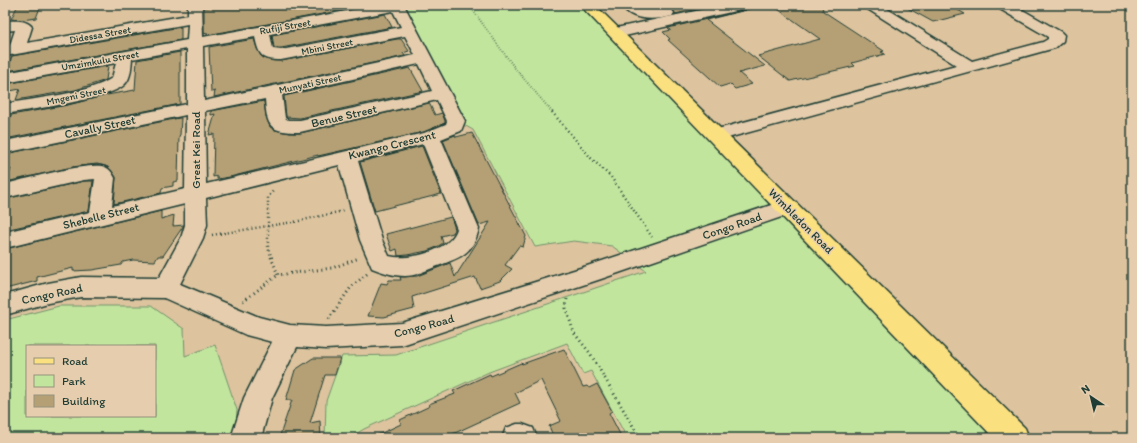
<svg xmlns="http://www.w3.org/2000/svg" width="1137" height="443" font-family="Itim,sans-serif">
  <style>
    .green { fill: #c2e59e; stroke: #709169; fill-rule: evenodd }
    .building { fill: #b5a076; stroke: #1f3d34 }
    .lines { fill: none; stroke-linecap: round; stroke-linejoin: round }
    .minor-casing { stroke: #1f3d34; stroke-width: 3 }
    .major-casing { stroke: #1f3d34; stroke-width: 3 }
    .path-far2 { stroke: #1f3d34; stroke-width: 2; stroke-dasharray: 0.5 2; stroke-linecap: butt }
    .path-far1 { stroke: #1f3d34; stroke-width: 2.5; stroke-dasharray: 1 3; stroke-linecap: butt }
    .path { stroke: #1f3d34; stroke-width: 3; stroke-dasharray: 1 3.5; stroke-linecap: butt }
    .minor { fill: #e5cdad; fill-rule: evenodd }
    .major { fill: #fbe080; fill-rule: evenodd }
    .labels { text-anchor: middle; stroke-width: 3; stroke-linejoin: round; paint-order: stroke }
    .far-street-label { font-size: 10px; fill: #1f3d34; stroke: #e5cdad }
    .street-label { font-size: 12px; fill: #1f3d34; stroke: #e5cdad }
  </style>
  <rect width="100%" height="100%" fill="#ddc49f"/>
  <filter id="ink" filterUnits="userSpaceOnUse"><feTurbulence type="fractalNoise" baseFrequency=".025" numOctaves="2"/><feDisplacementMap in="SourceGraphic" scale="8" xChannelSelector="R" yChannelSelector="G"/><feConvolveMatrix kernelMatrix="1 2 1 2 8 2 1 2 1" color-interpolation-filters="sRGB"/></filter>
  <g filter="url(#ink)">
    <g class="green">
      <polygon points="405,5 579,5 805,238 995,438 627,438 591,371 583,374 567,343 489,372 364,429 349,438 325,438 326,401 342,356 396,355 646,271 612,246 574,241 535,247 473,130 464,125"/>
      <path d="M59,306h92l33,23 1,27 30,-11 22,65 -2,28h-230v-118zM27,346h128v70h-128z"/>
    </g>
    <g class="building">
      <polygon points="18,5 41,5 36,18 22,20 11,19"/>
      <polygon points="215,5 282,5 282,7 293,5 372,5 207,35 207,33 204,34 204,8"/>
      <polygon points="643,5 717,5 675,14 672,9 647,8"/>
      <polygon points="772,5 822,5 823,11 884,51 881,52 885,54 852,63 855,66 790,81 758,56 820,39"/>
      <polygon points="902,5 949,5 965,14 933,22"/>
      <polygon points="746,10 706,20 765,66 739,73 752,84 735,89 730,84 720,87 668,40 670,39 663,32 671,30 668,28"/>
      <polygon points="385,14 392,27 281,48 274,48 272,35"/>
      <polygon points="181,27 181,40 7,71 12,56"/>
      <polygon points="254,39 257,49 261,56 265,59 274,61 281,61 397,39 401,39 409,51 403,53 405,56 214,97 215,91 211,92 209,47"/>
      <polygon points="180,52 180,104 5,139 10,124 7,125 11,115 68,105 107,95 135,90 137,60"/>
      <polygon points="108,66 106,80 75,90 16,100 20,89 5,92 5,84"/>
      <polygon points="410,68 423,91 300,118 286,117 284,96"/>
      <polygon points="264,101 266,116 270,127 275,130 290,133 300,133 429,103 435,115 442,113 445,121 445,123 424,132 318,156 318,155 230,177 217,179 217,176 213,177 214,134 209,135 215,114 211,115 211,111"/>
      <polygon points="179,118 181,118 180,135 179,136 178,181 173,182 173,186 162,188 161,193 114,204 116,177 108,167 97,164 72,167 6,182 11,169 5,170 5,154"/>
      <polygon points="472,133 526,236 523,247 519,246 505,265 512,269 500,281 480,288 475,277 412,297 414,309 384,317 368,316 381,283 387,284 389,280 401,280 400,277 417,276 450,263 455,277 490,222 479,225 443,140 455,135 456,137"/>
      <polygon points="422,146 441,194 375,211 360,162"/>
      <polygon points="84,181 93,181 89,211 5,230 5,199"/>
      <polygon points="161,211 161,219 174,215 173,226 184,225 163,256 158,256 155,261 133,260 123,262 121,265 92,270 73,271 73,268 37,277 37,281 5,289 5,249"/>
      <polygon points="451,217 455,229 453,233 441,236 443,243 437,247 427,251 407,255 398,256 397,249 392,251 386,234"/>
      <polygon points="564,349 583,387 587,386 589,388 597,384 612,411 609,413 622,438 554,438 549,426 561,421 541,380 515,393 520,403 444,438 371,438 401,424 400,420 430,406 429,404 455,394 453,391 490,374 491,376 521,363 522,364"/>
      <polygon points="313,358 340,358 335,375 325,375 310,423 320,421 321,438 279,438 292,400 286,400 295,370"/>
    </g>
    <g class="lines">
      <defs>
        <g id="minor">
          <path d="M188,5h14l1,32 177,-32h24l61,116 -4,10 -20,8 38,90c-7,27 -21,29 -44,38 -10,4 -20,9 -30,9 -11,0 -23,-4 -33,-8l-12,-28 -21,-75 -133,33 1,27 -4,13 -23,46 79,33 31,8 36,2 76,-4 185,-57 193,-64 8,-2 8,2 3,5 -3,5 -195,67 -199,66 -76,4 -29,-2 -25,51 -11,40h-30l13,-40 28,-56 -26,-7 -82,-37 -83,-1 -33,6 -43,12v-20l43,-12 33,-6 78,1 22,-40 4,-13v-21l-180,44v-16l85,-20 5,-33 -11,1 -79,18v-14c19,-4 85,-23 100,-17 5,2 8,7 10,11l-3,28 73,-17 1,-74 -181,38v-12l182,-37v-55l-55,10c-1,9 -1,20 -8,26 -14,14 -96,25 -119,29v-10c29,-6 84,-10 107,-26l4,-15 -111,20v-10l182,-33 1,-16 -183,32v-10l5,-1 5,-15 -10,1v-10c9,0 21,-2 27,6l-5,16 161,-28zM393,11l8,16 -120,23 -8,-1 -3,-15zM405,36l10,19 -211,46 -1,-55 52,-9c4,18 6,23 26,23zM419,64l13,27 -132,29h-12l-3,-2 -3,-23zM265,99c2,28 4,33 35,33l137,-32 10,21 -1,3 -22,9 -218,51 -1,-73zM423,144l34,85c-7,22 -48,32 -68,27l-7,-16 -24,-79z"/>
          <path d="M621,5h16l9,5 21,-1 5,1 2,3 -2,3c-17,4 -40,6 -51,-11z"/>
          <polygon points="724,5 751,5 749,8 744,9 616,38 611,36 608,33 611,30 616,28"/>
          <polygon points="864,5 881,5 972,61 1043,42 1048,39 1048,37 998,8 996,5 1014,5 1061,32 1064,35 1063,41 1055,48 724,139 717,141 710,139 708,135 710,131 956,65 866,8"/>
          <polygon points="517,424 522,424 533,428 537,438 502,438 506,428"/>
        </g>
        <polygon id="major" points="580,5 595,5 1025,428 1029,438 994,438"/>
      </defs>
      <use href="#minor" class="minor-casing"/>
      <use href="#major" class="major-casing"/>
      <polyline class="path-far2" points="469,5 514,67 553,113"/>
      <g class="path-far1">
        <polyline points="552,112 591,158 611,177 652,237"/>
        <polyline points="212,235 299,221 343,211"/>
        <polyline points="272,258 268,248 268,197 273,191 272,189"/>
      </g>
      <g class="path">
        <polyline points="271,257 278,275 332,268 359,258"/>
        <polyline points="567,299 566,308 574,333 590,353 640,438"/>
        <polyline points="243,301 278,275"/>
        <polyline points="329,319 351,287 368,273"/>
      </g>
      <use href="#minor" class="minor"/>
      <use href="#major" class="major"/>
    </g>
  </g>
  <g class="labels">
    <g class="far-street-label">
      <text transform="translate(285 26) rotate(-10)" y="4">Rufiji Street</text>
      <text transform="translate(100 34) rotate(-10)" y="4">Didessa Street</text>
      <text transform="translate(327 46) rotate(-11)" y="4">Mbini Street</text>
      <text transform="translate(100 60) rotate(-10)" y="4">Umzimkulu Street</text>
      <text transform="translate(310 83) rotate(-12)" y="4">Munyati Street</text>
      <text transform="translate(76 95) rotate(-12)" y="4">Mngeni Street</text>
    </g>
    <g class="street-label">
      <text transform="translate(344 116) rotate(-13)" y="4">Benue Street</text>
      <text transform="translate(100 127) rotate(-12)" y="4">Cavally Street</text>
      <text transform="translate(392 145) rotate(-14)" y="4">Kwango Crescent</text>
      <text transform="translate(196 150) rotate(-90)" y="4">Great Kei Road</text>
      <text transform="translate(101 216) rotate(-14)" y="4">Shebelle Street</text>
      <text transform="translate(801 221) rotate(45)" y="4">Wimbledon Road</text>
      <text transform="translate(732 226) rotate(-19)" y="4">Congo Road</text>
      <text transform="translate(52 294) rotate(-12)" y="4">Congo Road</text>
      <text transform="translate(424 326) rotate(-15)" y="4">Congo Road</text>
    </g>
  </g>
  <rect width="1137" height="443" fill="none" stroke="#e5cdad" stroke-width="20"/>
  <rect x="10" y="10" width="1117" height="423" fill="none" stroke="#1f3d34" stroke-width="1.5" filter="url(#ink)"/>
  <rect x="26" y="345" width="130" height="72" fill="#e5cdad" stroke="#96937d"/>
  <rect x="34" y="358" width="20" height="6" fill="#fbe080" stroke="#96937d"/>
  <text x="62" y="365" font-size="12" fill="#1f3d34">Road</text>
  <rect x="34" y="375" width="20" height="12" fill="#c2e59e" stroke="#96937d"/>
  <text x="62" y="385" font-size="12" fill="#1f3d34">Park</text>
  <rect x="34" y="395" width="20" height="12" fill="#b5a076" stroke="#96937d"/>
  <text x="62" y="405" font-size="12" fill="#1f3d34">Building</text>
  <g transform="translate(1091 397) rotate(325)" stroke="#e5cdad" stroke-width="3" paint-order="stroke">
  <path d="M0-3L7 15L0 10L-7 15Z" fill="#1f3d34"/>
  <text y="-6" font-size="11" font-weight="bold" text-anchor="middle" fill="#1f3d34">N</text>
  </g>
</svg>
